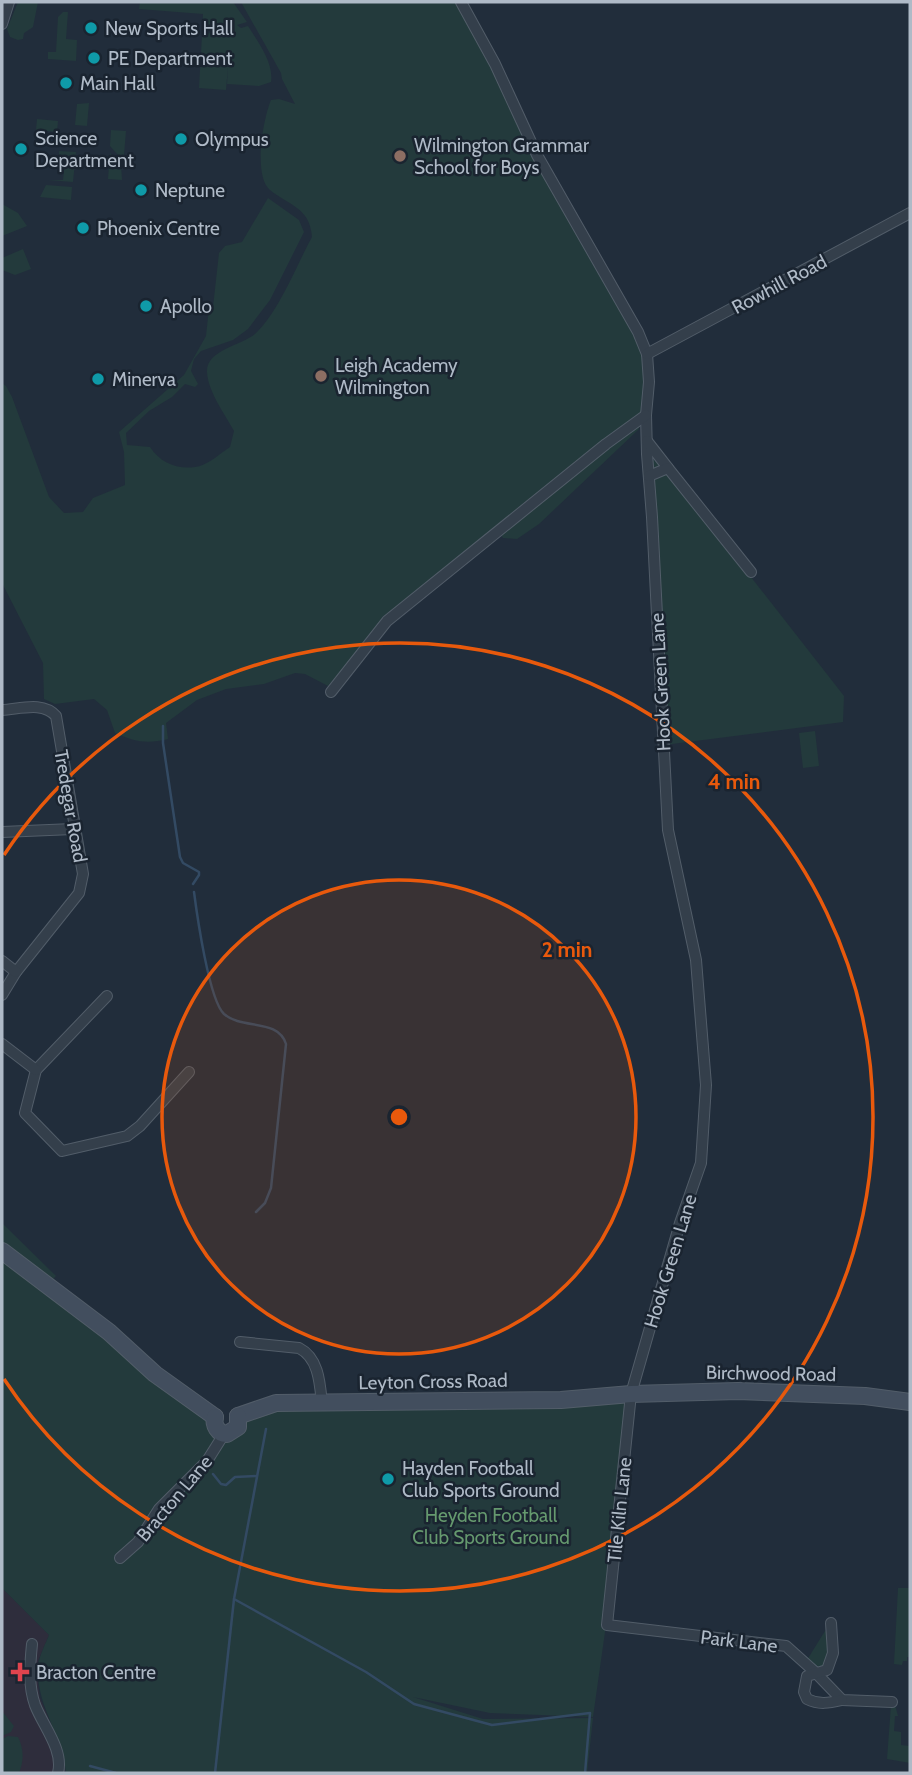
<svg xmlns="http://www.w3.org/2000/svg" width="912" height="1775" font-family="Cabin,sans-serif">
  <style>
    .medical { fill: #2e2d3c }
    .green { fill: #233a3c }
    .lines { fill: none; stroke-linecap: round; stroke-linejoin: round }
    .stream { stroke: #334a63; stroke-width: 2.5 }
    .street-casing { stroke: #525d69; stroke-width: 12 }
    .secondary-casing { stroke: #525d69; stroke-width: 18 }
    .street { stroke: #343f4b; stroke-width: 10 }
    .secondary { stroke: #424e5e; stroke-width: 16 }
    .ring { fill: none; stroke: #e8590c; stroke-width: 3.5 }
    .culture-dot { fill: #0f9aa8; stroke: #1a2430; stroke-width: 2.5 }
    .education-dot { fill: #8d6e63; stroke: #1a2430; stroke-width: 2.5 }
    .health-dot { fill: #e0444e; stroke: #1a2430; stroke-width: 2.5 }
    .labels { text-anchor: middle; stroke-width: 5; stroke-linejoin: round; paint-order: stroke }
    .poi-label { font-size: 19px; fill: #afbac7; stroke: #1a2430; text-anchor: start }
    .street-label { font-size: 19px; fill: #afbac7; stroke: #1a2430 }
    .park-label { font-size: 19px; fill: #65996e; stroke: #1a2430 }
    .centre { fill: #e8590c; stroke: #1a2430; stroke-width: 3.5 }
    .ring-label { font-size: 21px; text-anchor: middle; font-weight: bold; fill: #e8590c; stroke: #1a2430; stroke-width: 5; stroke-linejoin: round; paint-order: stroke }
  </style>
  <rect width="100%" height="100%" fill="#212d3b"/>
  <polygon class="medical" points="2,1588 49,1635 38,1661 38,1683 40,1698 62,1750 65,1773 2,1773"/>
  <g class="green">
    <polygon points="18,2 38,2 33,27 24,33 23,39 18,40 10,37 7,29"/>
    <path d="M140,2h93l14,20 -10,3 4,3 7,-2c10,16 26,37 23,56l-12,4 -32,-2 1,-18 -2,24 -27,-2 3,-53 19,-5 -19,2 1,-18 -64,-5z"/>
    <path d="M241,2h216l181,338c9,29 7,59 1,89l-100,95 -22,15 -14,-1 -5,-7 -124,101 -46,54 -23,-12 -10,-1 -31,11 -38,5 -29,11 -31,23 2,16c-21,5 -33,3 -53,-6l-8,-23 -13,-11 -39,5 -11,-5 -1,-36 -41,-80v-200l4,3 6,11 37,100 15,16 19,-1 10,-14 32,-13 -1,-33 -5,-20 65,-57 22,-39 3,-28 4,-1 6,-54 6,-7 17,-4 26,-44 31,22 5,12 -34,68 -22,29 -15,11 -32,11 -7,8 -3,12 7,13 -3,3 -10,-3 -13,13 -23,14 -23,22 1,12 23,2c11,17 30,24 50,19 10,-3 21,-13 30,-19l4,-16c-9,-17 -26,-39 -27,-59 -1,-22 35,-27 48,-38 24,-22 41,-68 57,-97 -2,-30 -24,-32 -42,-47 -17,-14 -7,-71 1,-90l8,-1 16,5 -13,-25 -1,-6z"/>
    <polygon points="63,12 68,12 66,39 77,40 76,61 48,59 48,52 56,52 58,17"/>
    <polygon points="89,103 87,126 75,125 77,104"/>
    <polygon points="37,119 58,121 57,132 36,130"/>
    <polygon points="111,130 126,131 124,155 118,155 110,146"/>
    <polygon points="59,151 76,152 73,182 48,180 63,180 65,160 59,159"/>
    <polygon points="110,153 121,165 122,180 108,179"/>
    <polygon points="46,185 72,187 71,200 40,197"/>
    <polygon points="2,204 18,213 27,226 2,236"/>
    <polygon points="23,249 31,269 15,275 2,270 2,258"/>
    <polygon points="648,455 672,476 844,696 843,722 664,745"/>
    <polygon points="815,731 819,766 803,768 799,733"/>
    <polygon points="2,1223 56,1276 53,1279 2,1242"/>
    <path d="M2,1258l214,158 9,11 24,-15 382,-17 -25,230 -13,92 -103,-4 -77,-16 70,22 110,-1 -6,55h-521c-3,-38 -34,-73 -27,-112 2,-9 7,-18 10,-26l-47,-47z"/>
    <polygon points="898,1588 910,1588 910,1657 907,1657 907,1661 903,1661 902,1665 894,1664"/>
    <polygon points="825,1631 829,1632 830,1651 825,1666 817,1667 807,1660"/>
    <polygon points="891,1705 895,1705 898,1716 895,1716 894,1731 901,1732 901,1745 910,1746 910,1763 887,1759"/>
    <polygon points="2,1711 14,1726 11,1732 2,1736"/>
    <path d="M8,1736l10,1c6,12 6,24 1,36h-17v-34z"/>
  </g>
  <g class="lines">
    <g class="stream">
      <polyline points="163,726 163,743 180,857 183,863 199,872 199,875 193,884"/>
      <path d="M194,892c3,23 15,108 30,122 18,16 54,4 62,30l-15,144 -6,15 -9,9"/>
      <polyline points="266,1429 234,1599 366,1672 414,1704 492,1725 590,1713 585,1773"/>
      <polyline points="213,1474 221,1484 226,1485 235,1477 257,1476"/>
      <polyline points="90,1766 116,1773"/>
      <polyline points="215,1773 234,1599"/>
    </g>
    <defs>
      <g id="street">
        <polyline points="461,2 495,64 537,155 638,332 647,354 649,382 646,415 647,454 652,517 668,830 696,960 706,1085 701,1163 680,1223 631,1394 607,1625 786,1646 815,1672 842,1700 892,1702"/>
        <polyline points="2,24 9,2"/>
        <polyline points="647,354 910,213"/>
        <polyline points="647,441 668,468"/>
        <polyline points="649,476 668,468 751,572"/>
        <polyline points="331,692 387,621 606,444 646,415"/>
        <path d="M2,710c18,-1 41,-9 54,6l27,158 -4,19 -63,79 -14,23"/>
        <polyline points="2,832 73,829"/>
        <polyline points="2,961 16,972"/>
        <polyline points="107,996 36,1070 25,1113 62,1151 127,1136 140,1126 189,1072"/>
        <polyline points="2,1044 36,1070"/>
        <path d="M240,1342l59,6c20,10 21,36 23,56"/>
        <polyline points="120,1558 138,1542 159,1509 207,1461 224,1434"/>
        <path d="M831,1623l2,30 -6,17 -20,6 -3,16 3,7c12,6 22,4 35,1"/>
        <path d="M32,1644c-2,21 -4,41 3,61 8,21 29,45 23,68"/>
      </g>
      <g id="secondary">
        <polyline points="2,1251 109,1332 155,1374 215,1417"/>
        <polyline points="238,1416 276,1403 561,1400 631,1394 738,1391 865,1396 910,1402"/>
        <path d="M215,1417c-2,8 3,17 12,17l11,-7v-11"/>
      </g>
    </defs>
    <use href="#street" class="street-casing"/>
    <use href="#secondary" class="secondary-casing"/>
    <use href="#street" class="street"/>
    <use href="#secondary" class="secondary"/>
  </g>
  <circle cx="399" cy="1117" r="237" fill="#e8590c" fill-opacity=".12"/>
  <g class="ring">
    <circle cx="399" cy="1117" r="237"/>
    <path d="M4 855A474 474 0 1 1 4 1379"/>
  </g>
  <g class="culture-dot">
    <circle cx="91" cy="28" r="7"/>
    <circle cx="94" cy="58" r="7"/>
    <circle cx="66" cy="83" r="7"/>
    <circle cx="181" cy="139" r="7"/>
    <circle cx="21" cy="149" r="7"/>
    <circle cx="141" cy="190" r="7"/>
    <circle cx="83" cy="228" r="7"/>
    <circle cx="146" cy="306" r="7"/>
    <circle cx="98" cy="379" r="7"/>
    <circle cx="388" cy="1479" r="7"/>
  </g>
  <g class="education-dot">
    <circle cx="400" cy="156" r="7"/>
    <circle cx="321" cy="376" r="7"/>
  </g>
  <path class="health-dot" d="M16.5 1661.5h7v7h7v7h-7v7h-7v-7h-7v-7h7z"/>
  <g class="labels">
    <g class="poi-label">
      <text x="105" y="35">New Sports Hall</text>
      <text x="108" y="65">PE Department</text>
      <text x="80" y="90">Main Hall</text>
      <text x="35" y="145">Science<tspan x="35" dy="22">Department</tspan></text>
      <text x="195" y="146">Olympus</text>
      <text x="414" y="152">Wilmington Grammar<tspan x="414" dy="22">School for Boys</tspan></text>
      <text x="155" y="197">Neptune</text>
      <text x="97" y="235">Phoenix Centre</text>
      <text x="160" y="313">Apollo</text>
      <text x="335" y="372">Leigh Academy<tspan x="335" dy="22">Wilmington</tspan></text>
      <text x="112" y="386">Minerva</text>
      <text x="402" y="1475">Hayden Football<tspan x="402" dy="22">Club Sports Ground</tspan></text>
      <text x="36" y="1679">Bracton Centre</text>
    </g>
    <g class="street-label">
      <text transform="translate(779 284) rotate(-28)" y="7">Rowhill Road</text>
      <text transform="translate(660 682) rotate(-93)" y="7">Hook Green Lane</text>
      <text transform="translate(71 806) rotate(80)" y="7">Tredegar Road</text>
      <text transform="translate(670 1261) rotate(-73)" y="7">Hook Green Lane</text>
      <text transform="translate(771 1373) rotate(1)" y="7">Birchwood Road</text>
      <text transform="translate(433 1381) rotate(-1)" y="7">Leyton Cross Road</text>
      <text transform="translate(174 1498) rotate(-50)" y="7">Bracton Lane</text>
      <text transform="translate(619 1510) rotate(-84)" y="7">Tile Kiln Lane</text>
      <text transform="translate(739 1641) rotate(7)" y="7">Park Lane</text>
    </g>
    <g class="park-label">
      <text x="491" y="1522">Heyden Football<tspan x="491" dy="22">Club Sports Ground</tspan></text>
    </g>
  </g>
  <circle cx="399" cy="1117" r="10" class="centre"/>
  <g class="ring-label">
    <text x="734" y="789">4 min</text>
    <text x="567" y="957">2 min</text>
  </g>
  <rect width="912" height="1775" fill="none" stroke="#afbac7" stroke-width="7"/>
</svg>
